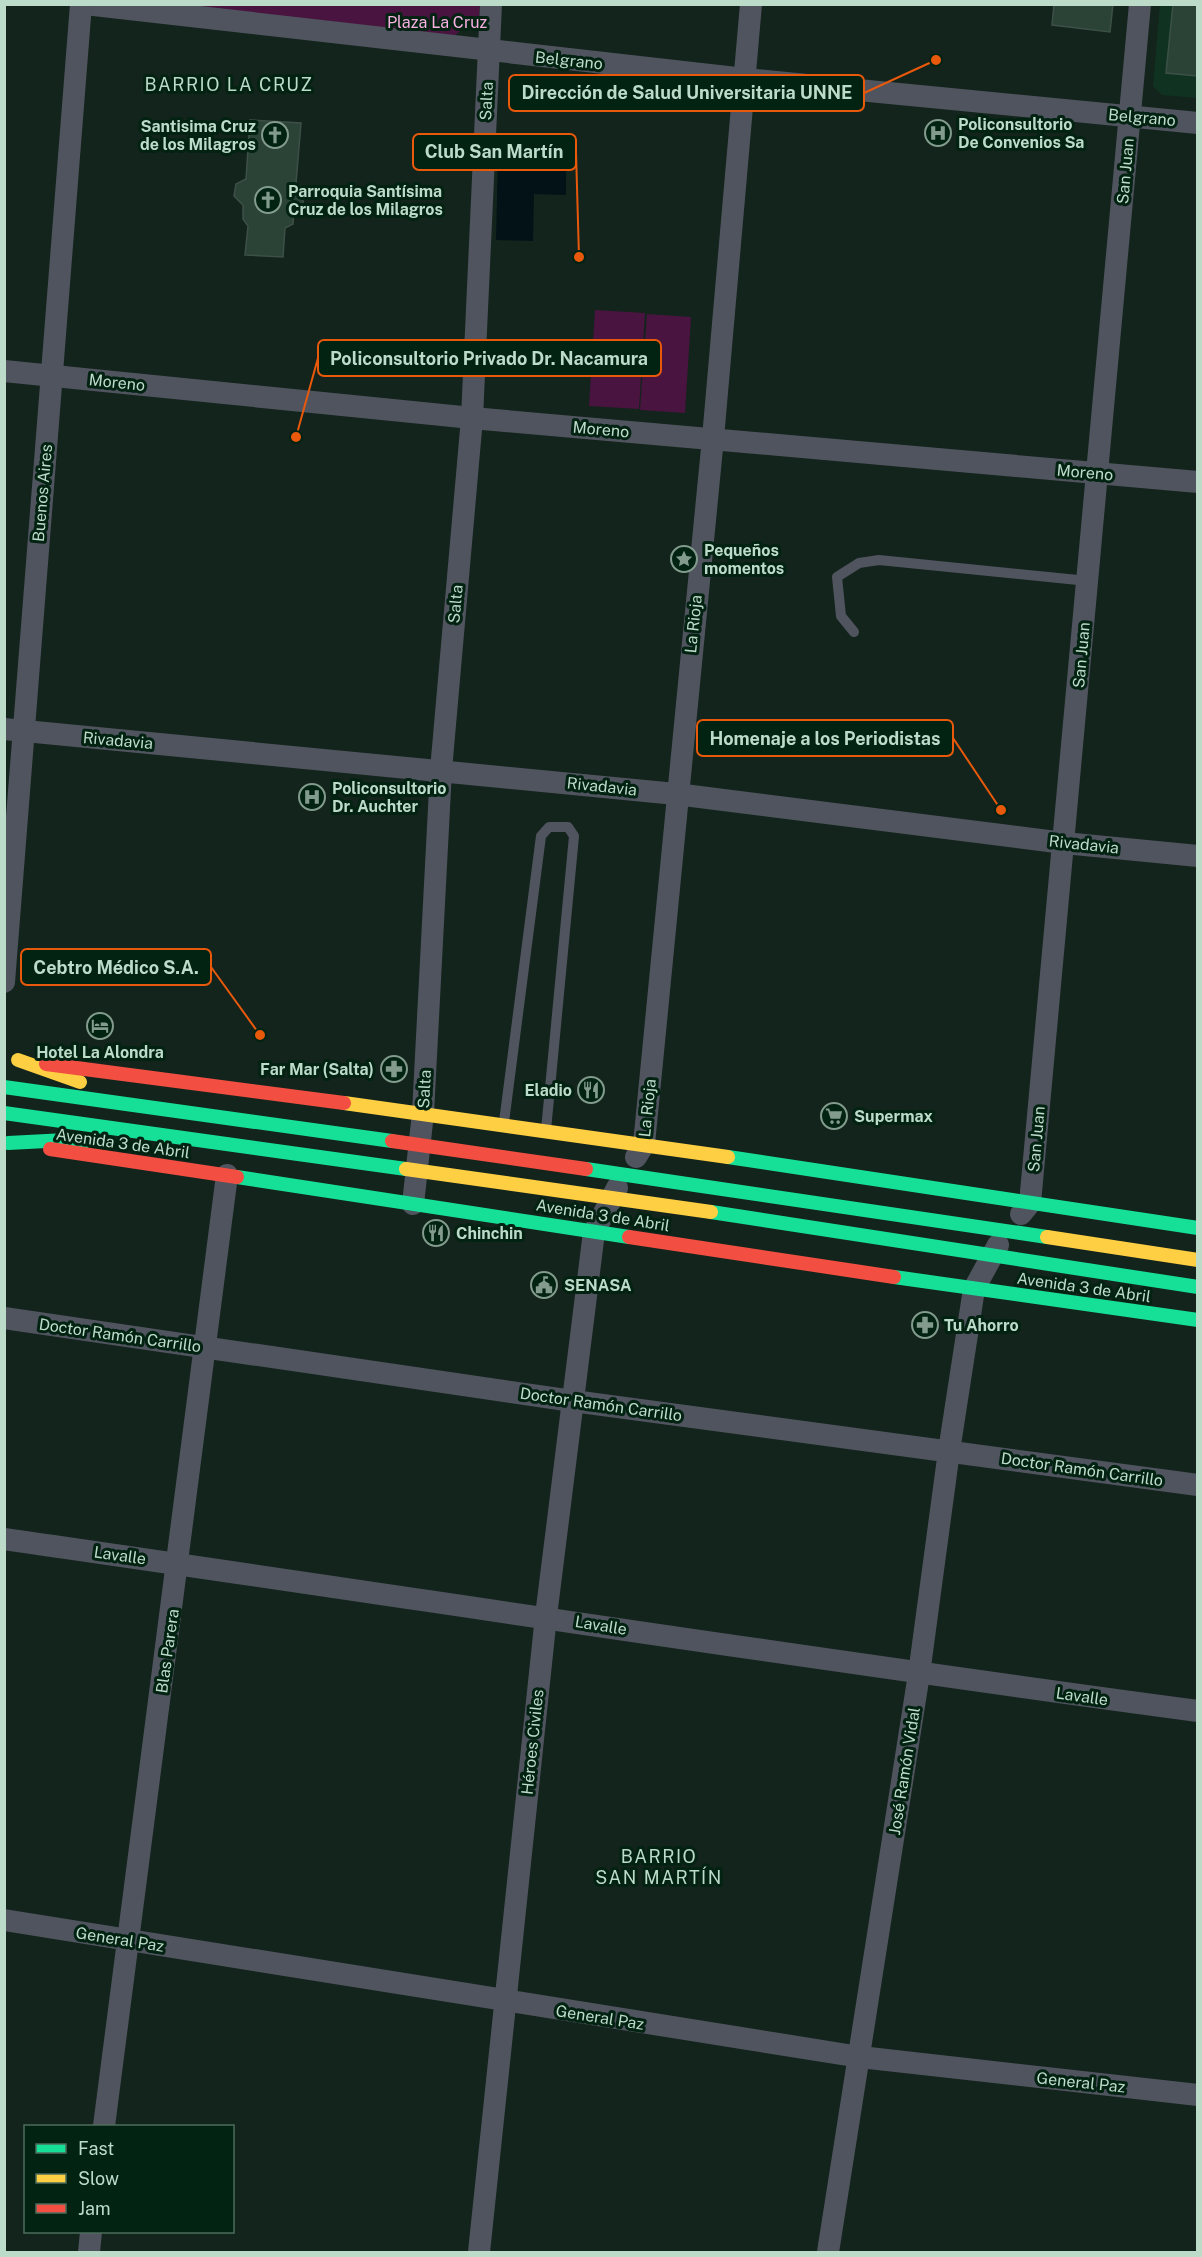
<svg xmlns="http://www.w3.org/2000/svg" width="1202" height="2257" font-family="'Public Sans',sans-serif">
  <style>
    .built { fill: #103321 }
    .green { fill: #49143f }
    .water { fill: #021217 }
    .building { fill: #2b4237; stroke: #3d5047; stroke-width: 1.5 }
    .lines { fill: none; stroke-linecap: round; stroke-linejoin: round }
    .path { stroke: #545b5f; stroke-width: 4; stroke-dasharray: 3 3; stroke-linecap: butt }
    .lane { stroke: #50545f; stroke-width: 10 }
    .street { stroke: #50545f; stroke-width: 22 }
    .fast { stroke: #16e098; stroke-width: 14 }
    .slow { stroke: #ffcf43; stroke-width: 14 }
    .jam { stroke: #f24e42; stroke-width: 14 }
    .labels { text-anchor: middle; stroke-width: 6; stroke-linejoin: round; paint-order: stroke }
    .park-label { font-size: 16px; fill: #f8b1e2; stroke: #022212 }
    .street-label { font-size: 16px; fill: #bddbc9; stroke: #022212 }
    .poi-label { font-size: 16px; font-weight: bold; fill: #bddbc9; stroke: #022212; text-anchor: start }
    .neighbourhood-label { font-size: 18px; letter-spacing: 1.5px; fill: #bddbc9; stroke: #022212 }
    .leader { fill: none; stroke: #e8590c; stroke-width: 2 }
    .callout-dot { fill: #e8590c; stroke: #022212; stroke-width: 2 }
    .callout { fill: #022212; stroke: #e8590c; stroke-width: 2 }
    .callout-label { font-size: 18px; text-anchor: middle; font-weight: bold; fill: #bddbc9 }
  </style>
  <rect width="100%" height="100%" fill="#13241c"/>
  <polygon class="built" points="1160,5 1197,5 1197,98 1162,95 1153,86"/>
  <g class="green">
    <polygon points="108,5 480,5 479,16 449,40"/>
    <polygon points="595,310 645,313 639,409 589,406"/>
    <polygon points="647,314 691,317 685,413 640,410"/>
  </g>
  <polygon class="water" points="498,158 566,161 566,195 534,194 533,241 496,240"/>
  <g class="building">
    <polygon points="1054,4 1113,4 1110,32 1052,25"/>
    <polygon points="1173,4 1197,4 1197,76 1166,73"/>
    <polygon points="250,120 301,123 296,183 303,188 303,203 294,208 293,224 285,228 283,257 245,255 248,226 243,219 243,205 234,196 236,184 246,179"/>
  </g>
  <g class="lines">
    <polyline class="path" points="436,4 436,5"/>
    <g class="lane">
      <polyline points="854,632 841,616 837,577 859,563 879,560 1088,581"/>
      <polyline points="504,1122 541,836 549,827 568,827 574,836 546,1130"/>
    </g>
    <g class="street">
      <polyline points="85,4 745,79 1198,123"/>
      <polyline points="4,371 472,418 1198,482"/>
      <polyline points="4,729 676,794 1064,843 1198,856"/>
      <polyline points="4,982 81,4"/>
      <polyline points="636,1157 644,1144 713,438 751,4"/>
      <polyline points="413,1204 423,1113 441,770 472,418 491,4"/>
      <polyline points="1021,1214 1030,1203 1140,4"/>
      <polyline points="4,1318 573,1401 1198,1485"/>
      <path d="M4,1539c398,57 795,119 1194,172"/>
      <polyline points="4,1920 860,2057 1198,2095"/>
      <polyline points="104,2126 227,1175"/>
      <polyline points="89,2252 91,2232"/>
      <polyline points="479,2252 546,1616 594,1232 617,1188"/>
      <polyline points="828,2252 919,1674 949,1451 974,1289 998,1245"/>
    </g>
    <g class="fast">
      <polyline points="4,1087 392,1141"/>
      <polyline points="4,1113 406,1169"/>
      <polyline points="8,1143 66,1140 84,1142"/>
      <polyline points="728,1157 1198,1228"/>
      <polyline points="586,1169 1047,1237"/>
      <polyline points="237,1177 629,1237"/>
      <polyline points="711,1212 1198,1287"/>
      <polyline points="894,1277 1198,1320"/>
    </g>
    <g class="slow">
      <polyline points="18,1060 80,1082"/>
      <polyline points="344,1103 728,1157"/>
      <polyline points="406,1169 711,1212"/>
      <polyline points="1047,1237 1198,1260"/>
    </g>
    <g class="jam">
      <polyline points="46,1064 344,1103"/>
      <polyline points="392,1141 586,1169"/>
      <polyline points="50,1149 237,1177"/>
      <polyline points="629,1237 894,1277"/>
    </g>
  </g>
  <defs>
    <symbol id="hospital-ring" viewBox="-11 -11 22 22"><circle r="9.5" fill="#022212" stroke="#829b8c" stroke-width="1.5"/><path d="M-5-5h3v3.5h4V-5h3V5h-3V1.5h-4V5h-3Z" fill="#829b8c"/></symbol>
    <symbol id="church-ring" viewBox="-11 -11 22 22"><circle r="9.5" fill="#022212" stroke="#829b8c" stroke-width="1.5"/><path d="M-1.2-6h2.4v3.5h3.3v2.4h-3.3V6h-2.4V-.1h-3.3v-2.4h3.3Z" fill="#829b8c"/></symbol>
    <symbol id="sight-ring" viewBox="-11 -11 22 22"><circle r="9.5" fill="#022212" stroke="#829b8c" stroke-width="1.5"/><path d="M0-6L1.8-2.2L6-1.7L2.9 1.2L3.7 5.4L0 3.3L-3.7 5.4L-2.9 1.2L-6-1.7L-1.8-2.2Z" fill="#829b8c"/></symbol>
    <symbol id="hotel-ring" viewBox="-11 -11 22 22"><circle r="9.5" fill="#022212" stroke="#829b8c" stroke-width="1.5"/><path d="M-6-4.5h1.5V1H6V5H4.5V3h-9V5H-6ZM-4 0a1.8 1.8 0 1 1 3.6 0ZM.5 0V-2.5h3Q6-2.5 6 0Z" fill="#829b8c"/></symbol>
    <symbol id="pharmacy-ring" viewBox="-11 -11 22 22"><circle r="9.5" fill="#022212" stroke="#829b8c" stroke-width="1.5"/><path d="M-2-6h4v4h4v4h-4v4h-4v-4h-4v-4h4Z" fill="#829b8c"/></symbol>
    <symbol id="restaurant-ring" viewBox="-11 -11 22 22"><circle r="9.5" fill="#022212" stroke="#829b8c" stroke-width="1.5"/><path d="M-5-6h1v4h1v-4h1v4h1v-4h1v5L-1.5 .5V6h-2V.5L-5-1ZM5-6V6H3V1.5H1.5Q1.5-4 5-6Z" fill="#829b8c"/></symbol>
    <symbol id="supermarket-ring" viewBox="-11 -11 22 22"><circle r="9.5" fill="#022212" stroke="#829b8c" stroke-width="1.5"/><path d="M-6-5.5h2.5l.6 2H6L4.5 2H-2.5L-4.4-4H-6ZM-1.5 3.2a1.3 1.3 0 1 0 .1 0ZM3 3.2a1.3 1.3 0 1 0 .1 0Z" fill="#829b8c"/></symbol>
    <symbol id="civic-ring" viewBox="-11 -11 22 22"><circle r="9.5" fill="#022212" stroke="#829b8c" stroke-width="1.5"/><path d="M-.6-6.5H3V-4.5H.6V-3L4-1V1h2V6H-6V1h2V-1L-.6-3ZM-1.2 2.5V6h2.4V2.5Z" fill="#829b8c"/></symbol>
  </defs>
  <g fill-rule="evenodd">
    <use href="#hospital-ring" x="923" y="118" width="30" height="30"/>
    <use href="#church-ring" x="260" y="120" width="30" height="30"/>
    <use href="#church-ring" x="253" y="185" width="30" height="30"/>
    <use href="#sight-ring" x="669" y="544" width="30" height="30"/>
    <use href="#hospital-ring" x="297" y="782" width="30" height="30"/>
    <use href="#hotel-ring" x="85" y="1011" width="30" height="30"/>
    <use href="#pharmacy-ring" x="379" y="1054" width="30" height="30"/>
    <use href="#restaurant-ring" x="576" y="1075" width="30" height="30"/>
    <use href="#supermarket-ring" x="819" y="1101" width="30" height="30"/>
    <use href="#restaurant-ring" x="421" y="1218" width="30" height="30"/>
    <use href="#civic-ring" x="529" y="1270" width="30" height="30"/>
    <use href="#pharmacy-ring" x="910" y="1310" width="30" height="30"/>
  </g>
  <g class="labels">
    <g class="park-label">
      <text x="437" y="28">Plaza La Cruz</text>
    </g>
    <g class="street-label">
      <text transform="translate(569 60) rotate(6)" y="6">Belgrano</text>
      <text transform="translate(486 101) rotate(-87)" y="6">Salta</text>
      <text transform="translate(1142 117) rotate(5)" y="6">Belgrano</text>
      <text transform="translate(1125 171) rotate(-85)" y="6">San Juan</text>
      <text transform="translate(117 382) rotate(6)" y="6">Moreno</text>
      <text transform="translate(601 429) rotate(5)" y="6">Moreno</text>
      <text transform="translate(1085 472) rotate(5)" y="6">Moreno</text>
      <text transform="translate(42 493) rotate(-85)" y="6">Buenos Aires</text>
      <text transform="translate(455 604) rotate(-85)" y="6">Salta</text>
      <text transform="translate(693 624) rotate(-84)" y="6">La Rioja</text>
      <text transform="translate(1081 655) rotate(-85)" y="6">San Juan</text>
      <text transform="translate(118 740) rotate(5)" y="6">Rivadavia</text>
      <text transform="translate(602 786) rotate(6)" y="6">Rivadavia</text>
      <text transform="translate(1084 844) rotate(6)" y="6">Rivadavia</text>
      <text transform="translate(424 1089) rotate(-87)" y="6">Salta</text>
      <text transform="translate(647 1108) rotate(-84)" y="6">La Rioja</text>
      <text transform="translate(1036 1139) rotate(-85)" y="6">San Juan</text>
      <text transform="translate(123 1143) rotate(8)" y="6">Avenida 3 de Abril</text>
      <text transform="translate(603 1215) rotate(9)" y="6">Avenida 3 de Abril</text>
      <text transform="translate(1084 1287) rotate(8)" y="6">Avenida 3 de Abril</text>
      <text transform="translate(120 1335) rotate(8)" y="6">Doctor Ramón Carrillo</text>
      <text transform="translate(601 1404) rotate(8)" y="6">Doctor Ramón Carrillo</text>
      <text transform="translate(1082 1469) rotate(8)" y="6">Doctor Ramón Carrillo</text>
      <text transform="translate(120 1555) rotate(8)" y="6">Lavalle</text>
      <text transform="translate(601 1625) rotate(9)" y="6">Lavalle</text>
      <text transform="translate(167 1651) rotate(-82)" y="6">Blas Parera</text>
      <text transform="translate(1082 1696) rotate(8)" y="6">Lavalle</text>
      <text transform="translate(532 1742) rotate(-84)" y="6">Héroes Civiles</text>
      <text transform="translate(904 1771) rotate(-81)" y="6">José Ramón Vidal</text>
      <text transform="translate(120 1939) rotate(9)" y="6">General Paz</text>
      <text transform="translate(600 2017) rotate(9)" y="6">General Paz</text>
      <text transform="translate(1081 2082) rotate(6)" y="6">General Paz</text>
    </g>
    <g class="poi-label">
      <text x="958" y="130">Policonsultorio<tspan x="958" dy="18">De Convenios Sa</tspan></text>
      <text x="256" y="132" text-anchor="end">Santisima Cruz<tspan x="256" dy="18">de los Milagros</tspan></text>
      <text x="288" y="197">Parroquia Santísima<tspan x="288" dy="18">Cruz de los Milagros</tspan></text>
      <text x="704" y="556">Pequeños<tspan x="704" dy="18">momentos</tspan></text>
      <text x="332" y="794">Policonsultorio<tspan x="332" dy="18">Dr. Auchter</tspan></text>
      <text x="100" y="1058" text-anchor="middle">Hotel La Alondra</text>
      <text x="374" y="1075" text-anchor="end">Far Mar (Salta)</text>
      <text x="572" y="1096" text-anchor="end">Eladio</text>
      <text x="854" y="1122">Supermax</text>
      <text x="456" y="1239">Chinchin</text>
      <text x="564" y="1291">SENASA</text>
      <text x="944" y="1331">Tu Ahorro</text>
    </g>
    <g class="neighbourhood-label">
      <text x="229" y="91">BARRIO LA CRUZ</text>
      <text x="659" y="1863">BARRIO<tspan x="659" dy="21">SAN MARTÍN</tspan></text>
    </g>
  </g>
  <path class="leader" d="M936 60L864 93M579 257L576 152M296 437L318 358M1001 810L953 738M260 1035L211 967"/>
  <g class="callout-dot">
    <circle cx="936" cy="60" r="6"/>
    <circle cx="579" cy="257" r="6"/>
    <circle cx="296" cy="437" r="6"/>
    <circle cx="1001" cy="810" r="6"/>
    <circle cx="260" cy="1035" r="6"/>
  </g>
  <g class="callout">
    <rect x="509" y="75" width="355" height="36" rx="6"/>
    <rect x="413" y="134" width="163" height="36" rx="6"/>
    <rect x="318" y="340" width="343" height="36" rx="6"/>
    <rect x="697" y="720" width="256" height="36" rx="6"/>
    <rect x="21" y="949" width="190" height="36" rx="6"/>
  </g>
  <g class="callout-label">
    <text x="687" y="99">Dirección de Salud Universitaria UNNE</text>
    <text x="494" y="158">Club San Martín</text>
    <text x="489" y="365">Policonsultorio Privado Dr. Nacamura</text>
    <text x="825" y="745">Homenaje a los Periodistas</text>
    <text x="116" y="974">Cebtro Médico S.A.</text>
  </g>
  <rect width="1202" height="2257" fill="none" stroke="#bddbc9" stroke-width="12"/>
  <rect x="24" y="2125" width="210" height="108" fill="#022212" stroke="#4d6c5b" stroke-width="1.5"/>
  <rect x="36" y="2144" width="30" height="9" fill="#16e098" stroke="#4d6c5b" stroke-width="1.5"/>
  <text x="78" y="2155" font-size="18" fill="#bddbc9">Fast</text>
  <rect x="36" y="2174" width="30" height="9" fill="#ffcf43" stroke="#4d6c5b" stroke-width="1.5"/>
  <text x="78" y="2185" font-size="18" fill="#bddbc9">Slow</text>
  <rect x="36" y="2204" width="30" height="9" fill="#f24e42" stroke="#4d6c5b" stroke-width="1.5"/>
  <text x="78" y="2215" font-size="18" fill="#bddbc9">Jam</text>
</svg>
